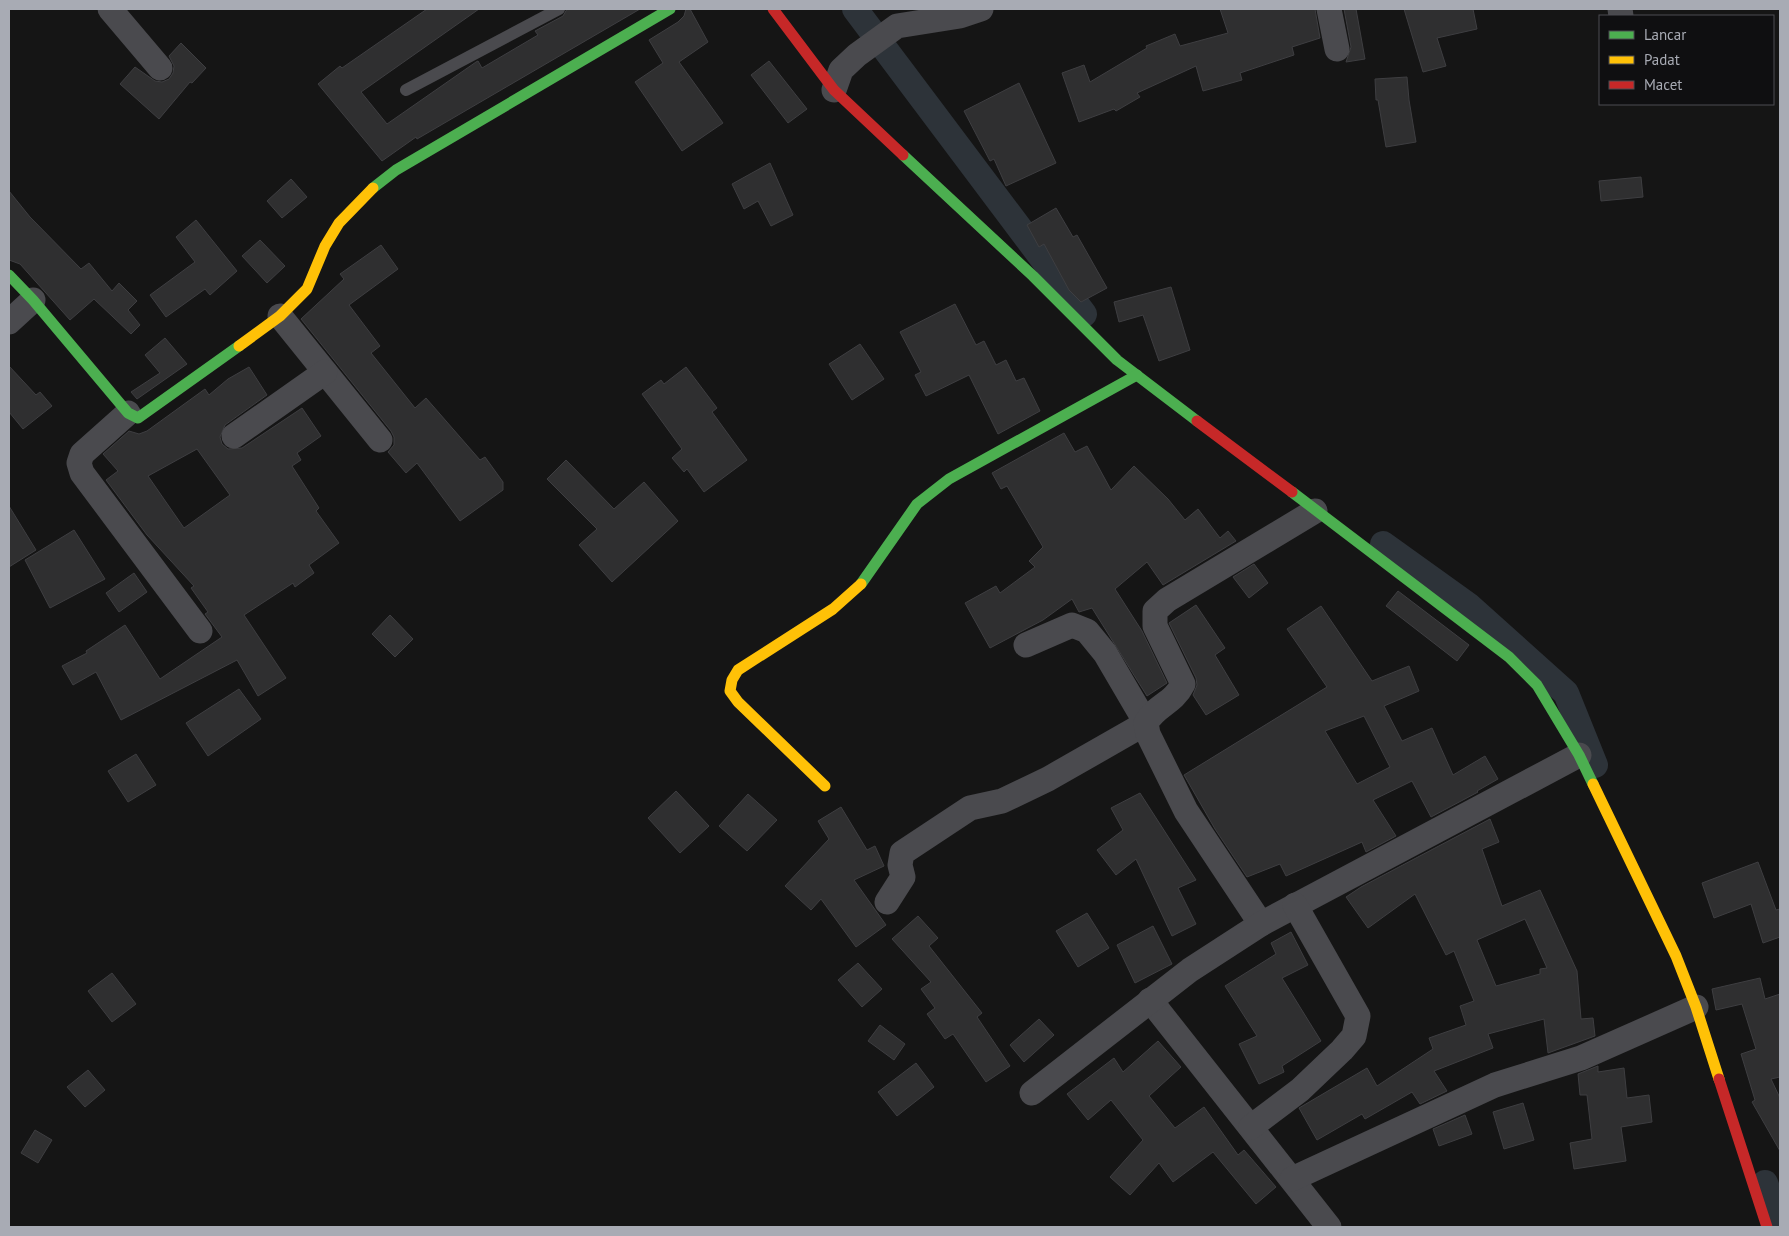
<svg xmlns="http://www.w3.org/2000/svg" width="1789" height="1236" font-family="'PT Sans',sans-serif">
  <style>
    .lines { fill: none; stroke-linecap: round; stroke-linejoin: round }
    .canal { stroke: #2d3339; stroke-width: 26 }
    .building { fill: #2f2f30; stroke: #3e3e41; fill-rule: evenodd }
    .lane { stroke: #4a4a4e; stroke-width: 12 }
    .street { stroke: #4a4a4e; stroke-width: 25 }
    .fast { stroke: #4caf50; stroke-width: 11 }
    .slow { stroke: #ffc107; stroke-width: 11 }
    .jam { stroke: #c62828; stroke-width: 11 }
  </style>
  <rect width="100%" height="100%" fill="#151515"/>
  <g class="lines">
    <g class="canal">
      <polyline points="855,9 1084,314"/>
      <polyline points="1383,544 1468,605 1566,693 1595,765"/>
      <polyline points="1765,1183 1780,1222"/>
    </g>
  </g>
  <g class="building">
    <polygon points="427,9 479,9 361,92 387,124 476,62 478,61 482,68 538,35 535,31 563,16 567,9 640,9 417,139 416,137 382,161 318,84 340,66 342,68"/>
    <polygon points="686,9 690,9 708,42 679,62 723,123 682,151 635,82 663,63 649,40 678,22 684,16"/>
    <polygon points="1220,9 1315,9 1320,38 1292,47 1294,55 1240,73 1242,80 1203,91 1196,66 1137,93 1140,97 1116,111 1114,109 1079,122 1062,73 1084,65 1090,82 1147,48 1146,46 1175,34 1180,46 1228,33"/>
    <polygon points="1344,9 1356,9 1365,59 1346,62 1351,47"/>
    <polygon points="1404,9 1473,9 1477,29 1437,38 1446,66 1423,72"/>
    <polygon points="181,43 206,68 192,83 190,82 159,119 120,84 135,67 155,81 162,82 169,79 173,73 174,66 169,56"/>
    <polygon points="769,61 807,109 788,123 751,75"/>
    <polygon points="1407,77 1409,100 1416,142 1386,147 1378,100 1376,100 1375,79"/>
    <polygon points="1019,83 1056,163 1006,186 994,159 990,161 964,111"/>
    <polygon points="770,163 793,215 771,226 758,201 744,209 732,184"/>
    <polygon points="1641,177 1643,197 1601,201 1599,181"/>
    <polygon points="291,179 307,197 282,218 267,201"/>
    <polygon points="9,191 30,217 81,269 89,263 112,291 119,283 137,301 128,310 140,325 131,334 94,299 70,320 20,264 9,260"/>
    <polygon points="1056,208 1073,237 1077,235 1107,288 1081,302 1069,290 1044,244 1039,247 1027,225"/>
    <polygon points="196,220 237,271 210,295 205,289 166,317 150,295 195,262 176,237"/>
    <polygon points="260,240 285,266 267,283 242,256"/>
    <polygon points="381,245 398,269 349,305 380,346 371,353 415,408 426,398 480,460 485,457 503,482 503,490 460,521 417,463 406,473 388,452 394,445 394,437 391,431 301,319 344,279 340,274"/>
    <polygon points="1171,287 1190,350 1159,361 1143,315 1119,322 1114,302"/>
    <polygon points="955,304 976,345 984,341 996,365 1006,360 1016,381 1024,378 1040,411 998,434 969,375 926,396 915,375 921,372 900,332"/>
    <polygon points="165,338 187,364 137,399 131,392 160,373 145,355"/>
    <polygon points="860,344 884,379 852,400 829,364"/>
    <polygon points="9,366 36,395 40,392 52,406 23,429 9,412"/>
    <path d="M249,367l18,28 -42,30 -5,12 2,7 6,5 14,-1 60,-40 19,28 -24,17 4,7 -9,6 27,42 -3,3 23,32 -30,22 5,8 -19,14 -2,-4 -49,32 42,63 -28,18 -21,-36 -116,60 -25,-48 -23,13 -11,-19 25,-13 -1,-2 39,-26 35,54 62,-42 -17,-23 3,-2 -17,-24 3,-2 -47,-51 -41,-55 12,-9 -15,-17 26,-23 10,3 8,-3 58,-42 4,6 19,-16zM197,449l33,46 -46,33 -36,-52z"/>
    <polygon points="686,367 717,408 712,412 747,460 704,492 687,469 684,472 672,458 682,449 642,394 661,380 664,384"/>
    <polygon points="1064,433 1075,452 1087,446 1111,490 1134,466 1168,499 1185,520 1198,509 1220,538 1228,531 1236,541 1163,585 1147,562 1115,589 1142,631 1167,683 1147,696 1092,608 1079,612 1072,599 1043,620 990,648 965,603 996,586 1000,593 1035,567 1029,561 1043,547 1007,486 1001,489 992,473"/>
    <polygon points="566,460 614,509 644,482 678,521 612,582 579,545 597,529 547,479"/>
    <polygon points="9,506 36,550 9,567"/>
    <polygon points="74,530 105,579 50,608 25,560"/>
    <polygon points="1254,564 1268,583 1249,598 1233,577"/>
    <polygon points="134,573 147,592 119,612 106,593"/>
    <polygon points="1398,591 1469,645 1457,661 1386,606"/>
    <polygon points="1196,605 1225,648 1215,655 1239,695 1206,715 1193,695 1197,685 1196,678 1169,623"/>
    <path d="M1321,606l51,75 37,-15 10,25 -35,15 18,35 30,-13 21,47 32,-19 13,23 -21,12 1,1 -47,25 -19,-36 -39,19 23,36 -30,16 -4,-10 -76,34 -6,-12 -33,13 -32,-48 -31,-54 143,-88 -40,-58zM1364,716l26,51 -33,17 -32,-53z"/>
    <polygon points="390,615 413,639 395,657 372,634"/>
    <polygon points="239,689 261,719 208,756 186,723"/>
    <polygon points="136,754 156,785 128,802 108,771"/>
    <polygon points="676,791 709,826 680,853 648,818"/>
    <polygon points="1140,793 1196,880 1178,888 1196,924 1172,936 1136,859 1116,875 1097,850 1123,830 1111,808"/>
    <polygon points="748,794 777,820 747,851 719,826"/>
    <polygon points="841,807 867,850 875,846 884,866 854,880 886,925 856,947 821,899 811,910 785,886 829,839 818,821"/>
    <path d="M1490,819l9,23 -17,7 20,57 38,-16 37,81 4,48 12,-1 2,18 -47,17 -4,-34 -56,15 5,14 -59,23 13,20 -27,13 -8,-12 -47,27 -3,-5 -45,26 -18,-32 68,-40 10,18 56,-37 -4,-11 37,-13 -6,-19 14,-5 -20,-50 -8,4 -31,-61 -47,34 -22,-31 15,-10zM1525,919l22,49 -7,1v5l-44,12 -19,-46z"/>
    <polygon points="1758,862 1776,910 1780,909 1780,937 1763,943 1751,904 1714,918 1702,883"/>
    <polygon points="1087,913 1109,948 1078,967 1056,931"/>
    <polygon points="918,916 938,938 929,946 982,1013 977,1017 1010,1066 986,1082 953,1034 945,1039 927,1014 935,1008 921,989 931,982 892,939"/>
    <polygon points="1153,926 1172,964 1135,983 1117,945"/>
    <polygon points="1291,932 1308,965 1282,978 1321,1041 1282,1066 1284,1072 1259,1084 1239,1044 1257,1036 1225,986 1276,954 1271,943"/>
    <polygon points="858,963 882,989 862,1007 838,980"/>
    <polygon points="112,973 136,1004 112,1022 88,991"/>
    <polygon points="1760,978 1765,999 1780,994 1780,1077 1771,1079 1780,1098 1780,1151 1752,1102 1755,1100 1741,1054 1756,1049 1742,1004 1716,1010 1712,989"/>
    <polygon points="1039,1019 1054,1035 1024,1062 1010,1045"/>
    <polygon points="880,1025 905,1044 894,1060 868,1041"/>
    <polygon points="1158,1041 1181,1067 1149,1096 1175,1128 1204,1107 1238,1155 1244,1150 1276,1187 1256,1204 1213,1152 1173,1182 1159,1163 1130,1195 1110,1177 1143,1140 1111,1100 1088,1120 1067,1094 1114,1058 1123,1072"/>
    <polygon points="916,1063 934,1087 897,1116 878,1092"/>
    <polygon points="1598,1066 1598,1072 1624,1068 1627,1098 1649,1095 1652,1122 1621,1127 1626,1161 1574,1169 1570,1143 1592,1139 1587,1095 1580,1095 1578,1074"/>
    <polygon points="88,1070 105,1090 85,1107 67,1087"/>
    <polygon points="1523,1103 1534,1140 1504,1149 1493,1112"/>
    <polygon points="1465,1115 1472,1134 1439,1146 1433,1129"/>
    <polygon points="35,1130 52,1140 38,1163 21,1153"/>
  </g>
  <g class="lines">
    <polyline class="lane" points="406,90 559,9"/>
    <g class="street">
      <polyline points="110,9 160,68"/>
      <polyline points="1329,9 1337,49"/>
      <polyline points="1620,9 1621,16"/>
      <polyline points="834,90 841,70 857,55 897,26 960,16 981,9"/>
      <polyline points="280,316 380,440"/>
      <polyline points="9,322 33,300"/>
      <polyline points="128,413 82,454 79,463 82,473 200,631"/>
      <polyline points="234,436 325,372"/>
      <polyline points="887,902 903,877 900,865 902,853 970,808 1002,801 1048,779 1146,723 1105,653 1087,631 1072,625 1026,645"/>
      <path d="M1261,924l-75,-113 -38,-77 -2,-11c10,-18 27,-19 37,-39l-28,-58v-15l12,-11 148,-89"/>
      <polyline points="1150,1000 1329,1227"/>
      <polyline points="1032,1093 1190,970 1261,924 1579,755"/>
      <polyline points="1251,1127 1300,1090 1342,1050 1354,1036 1358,1016 1295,905"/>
      <polyline points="1292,1179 1495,1085 1581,1058 1696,1007"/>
    </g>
    <g class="fast">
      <polyline points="903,155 1033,276 1117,360 1197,421"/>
      <polyline points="373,188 396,170 670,9"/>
      <polyline points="9,275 33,300 128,413 138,418 239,346"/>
      <polyline points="1292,492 1509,657 1537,685 1579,755 1593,784"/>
      <polyline points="861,584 917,504 949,479 1137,375"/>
    </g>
    <g class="slow">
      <polyline points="239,346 280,316 307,289 325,246 339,223 373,188"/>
      <polyline points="1593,784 1676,956 1696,1007 1719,1079"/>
      <polyline points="825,786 738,702 730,691 732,680 738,670 833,609 861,584"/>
    </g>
    <g class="jam">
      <polyline points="773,9 834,90 903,155"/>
      <polyline points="1197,421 1292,492"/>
      <polyline points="1719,1079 1767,1227"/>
    </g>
  </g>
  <rect width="1789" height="1236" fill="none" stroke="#a8abb4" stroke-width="20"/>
  <rect x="1599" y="15" width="175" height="90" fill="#0f0f11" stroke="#4c4d52"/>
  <rect x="1609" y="31" width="25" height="8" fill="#4caf50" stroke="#4c4d52"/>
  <text x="1644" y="40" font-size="15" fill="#a8abb4">Lancar</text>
  <rect x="1609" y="56" width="25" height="8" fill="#ffc107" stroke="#4c4d52"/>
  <text x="1644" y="65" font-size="15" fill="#a8abb4">Padat</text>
  <rect x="1609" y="81" width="25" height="8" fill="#c62828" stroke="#4c4d52"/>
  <text x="1644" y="90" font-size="15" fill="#a8abb4">Macet</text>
</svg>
